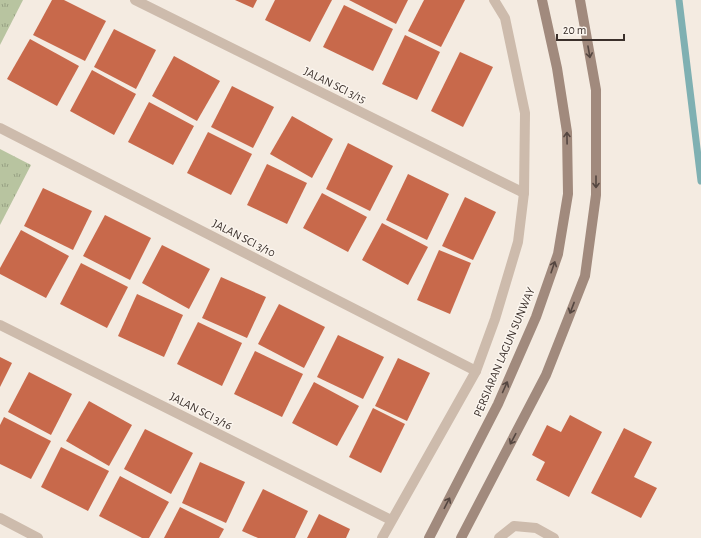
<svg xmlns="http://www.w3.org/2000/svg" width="701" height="538" font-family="'Alegreya Sans',sans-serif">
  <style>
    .park { fill: url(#park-tufts) }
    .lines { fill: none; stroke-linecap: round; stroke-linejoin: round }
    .stream { stroke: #7fb0b2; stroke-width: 7 }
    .building { fill: #c8694b }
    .street { stroke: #cdbbac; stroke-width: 10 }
    .secondary { stroke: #a18a7d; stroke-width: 10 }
    .oneway { stroke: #544640 }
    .labels { text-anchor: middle; stroke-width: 3; stroke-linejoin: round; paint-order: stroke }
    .street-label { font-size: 12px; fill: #3b302b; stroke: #fbf5ee }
  </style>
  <defs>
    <pattern id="park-tufts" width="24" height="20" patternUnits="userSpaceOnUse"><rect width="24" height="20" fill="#b8c4a0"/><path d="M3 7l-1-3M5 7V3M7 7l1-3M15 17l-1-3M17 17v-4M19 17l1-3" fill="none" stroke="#97a083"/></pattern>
  </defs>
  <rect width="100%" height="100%" fill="#f4ebe1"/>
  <g class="park">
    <polygon points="0,0 23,0 0,45"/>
    <polygon points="0,149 31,165 0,225"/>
  </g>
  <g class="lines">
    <polyline class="stream" points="679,0 701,181"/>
  </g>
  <g class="building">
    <polygon points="52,0 64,0 106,21 85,61 33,35"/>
    <polygon points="235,0 257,0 253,8"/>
    <polygon points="275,0 332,0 310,42 265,20"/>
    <polygon points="349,0 408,0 396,24"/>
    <polygon points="424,0 465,0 441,47 408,31"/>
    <polygon points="344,5 393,29 373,71 323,47"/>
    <polygon points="114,29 156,50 136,89 94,67"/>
    <polygon points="405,35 440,52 417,100 382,84"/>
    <polygon points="30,39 79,66 57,106 7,79"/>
    <polygon points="460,52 493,67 463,127 431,111"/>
    <polygon points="174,56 220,81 197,121 152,96"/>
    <polygon points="92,70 136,94 114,135 70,111"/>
    <polygon points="232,86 274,107 253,148 211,127"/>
    <polygon points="149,102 194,126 173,165 128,142"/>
    <polygon points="292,116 333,139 312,178 270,154"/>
    <polygon points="208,132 252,154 231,195 187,173"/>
    <polygon points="348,143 393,166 370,211 326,189"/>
    <polygon points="267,164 307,183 287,224 247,205"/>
    <polygon points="408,174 449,194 427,240 386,220"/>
    <polygon points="43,188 92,211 73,250 24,226"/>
    <polygon points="322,193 367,217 348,252 303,228"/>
    <polygon points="465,197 496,212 473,260 442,246"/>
    <polygon points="105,215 151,238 130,280 83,256"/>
    <polygon points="382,223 428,247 408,285 362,260"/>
    <polygon points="21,230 69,256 46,298 0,274 0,268"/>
    <polygon points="162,245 210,269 189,309 142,283"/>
    <polygon points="439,250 471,263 450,314 417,300"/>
    <polygon points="81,263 128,287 107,328 60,304"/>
    <polygon points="221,277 266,297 247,338 202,318"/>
    <polygon points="137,294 183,315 164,357 118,336"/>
    <polygon points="279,304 325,327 304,368 258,344"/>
    <polygon points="198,322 242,343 222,386 177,364"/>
    <polygon points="338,335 384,357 363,399 317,377"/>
    <polygon points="255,351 303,374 282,417 234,394"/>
    <polygon points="0,357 12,363 0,387"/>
    <polygon points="398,358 430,373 407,421 375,406"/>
    <polygon points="29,372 72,394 51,435 8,412"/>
    <polygon points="314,382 359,406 337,446 292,423"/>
    <polygon points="89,401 132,425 109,466 66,441"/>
    <polygon points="373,408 405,424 381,473 349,457"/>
    <polygon points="570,415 602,432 569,497 536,480 545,462 532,455 547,425 561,432"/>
    <polygon points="4,417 51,441 31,479 0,464 0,425"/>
    <polygon points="624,428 652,442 634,477 657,488 641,518 591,493"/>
    <polygon points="145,429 193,453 171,494 124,469"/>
    <polygon points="61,447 109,471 88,511 41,487"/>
    <polygon points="200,462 245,482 226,523 182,503"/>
    <polygon points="120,476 169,502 149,538 142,538 99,516"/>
    <polygon points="263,489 308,511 295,538 258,538 242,531"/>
    <polygon points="180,507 224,529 219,538 164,538"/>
    <polygon points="319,514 350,529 346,538 307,538"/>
  </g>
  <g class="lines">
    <g class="street">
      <polyline points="135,0 524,193"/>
      <polyline points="0,128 476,371"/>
      <polyline points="0,325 391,520"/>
      <polyline points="0,518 38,538"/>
      <polyline points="382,538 476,371 495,319 518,242 524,193 525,113 505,18 494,0"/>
      <polyline points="499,538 514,526 536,528 554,538"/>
    </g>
    <g class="secondary">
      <polyline points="429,538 498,404 536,317 558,254 568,194 567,132 557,68 542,0"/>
      <polyline points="461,538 546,375 585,276 596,195 596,90 580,0"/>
    </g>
  </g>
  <defs><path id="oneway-shaft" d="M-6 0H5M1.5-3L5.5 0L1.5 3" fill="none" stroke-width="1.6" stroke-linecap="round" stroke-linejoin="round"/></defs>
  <g class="oneway">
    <use href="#oneway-shaft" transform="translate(589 52) rotate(80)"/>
    <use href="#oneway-shaft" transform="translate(567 138) rotate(-91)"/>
    <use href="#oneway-shaft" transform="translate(596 182) rotate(90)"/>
    <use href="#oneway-shaft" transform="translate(553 267) rotate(-71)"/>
    <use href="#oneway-shaft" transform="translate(572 308) rotate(111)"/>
    <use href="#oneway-shaft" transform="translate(505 387) rotate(-66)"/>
    <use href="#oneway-shaft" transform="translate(513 439) rotate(118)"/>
    <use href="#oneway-shaft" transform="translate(447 503) rotate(-63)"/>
  </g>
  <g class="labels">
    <g class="street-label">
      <text transform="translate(335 85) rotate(26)" y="4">JALAN SCI 3/15</text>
      <text transform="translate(244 238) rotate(27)" y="4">JALAN SCI 3/10</text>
      <text transform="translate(504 352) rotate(-67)" y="4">PERSIARAN LAGUN SUNWAY</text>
      <text transform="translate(201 411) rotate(27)" y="4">JALAN SCI 3/16</text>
    </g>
  </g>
  <path d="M557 34v6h67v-6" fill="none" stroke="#3b302b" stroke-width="2"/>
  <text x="563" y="34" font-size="12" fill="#3b302b" stroke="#fbf5ee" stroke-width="3" paint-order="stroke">20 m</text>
</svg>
